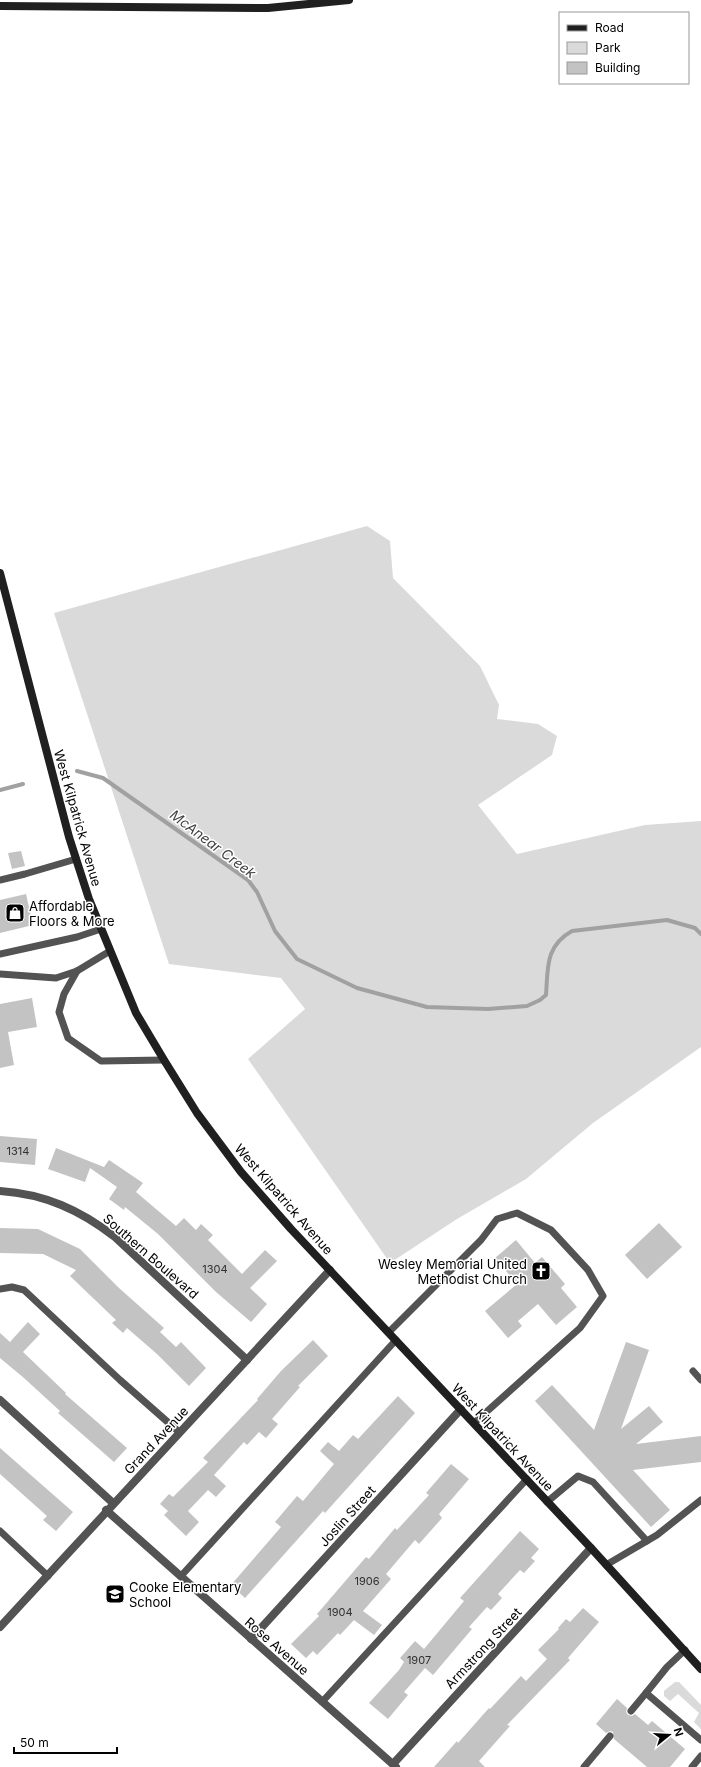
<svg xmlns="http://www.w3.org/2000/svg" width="701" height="1767" font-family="Inter,sans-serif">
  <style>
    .green { fill: #dadada }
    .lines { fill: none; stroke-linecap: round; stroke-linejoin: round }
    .stream { stroke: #a1a1a1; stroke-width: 4 }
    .building { fill: #c3c3c3 }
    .service { stroke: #535353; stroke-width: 7 }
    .minor { stroke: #535353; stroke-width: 8 }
    .secondary { stroke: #202020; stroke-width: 8 }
    .labels { text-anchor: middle; stroke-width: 3; stroke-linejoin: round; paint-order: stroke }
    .number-label { font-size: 11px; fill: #313131 }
    .street-label { font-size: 13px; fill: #000; stroke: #fff }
    .poi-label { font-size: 13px; fill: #000; stroke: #fff; text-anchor: start }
    .water-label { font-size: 14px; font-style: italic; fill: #424242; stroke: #fff }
  </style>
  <rect width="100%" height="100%" fill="#fff"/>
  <g class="green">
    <polygon points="367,526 390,541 393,578 480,666 499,705 497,719 538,724 557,736 552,755 478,805 517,854 645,825 701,821 701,1047 593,1123 526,1179 457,1219 390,1263 248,1059 305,1009 281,978 169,964 54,613"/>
    <polygon points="675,1682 679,1682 701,1705 701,1729 694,1722 699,1713 678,1694 670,1701 664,1696 664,1691"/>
  </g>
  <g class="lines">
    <g class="stream">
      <path d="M77,771l26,7 145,102 9,12 18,39 22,28 60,29 70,19 61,2 39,-3 13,-6 6,-5c2,-27 -1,-49 26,-64l95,-11 28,8 6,6"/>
      <polyline points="0,790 23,784"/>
    </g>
  </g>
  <g class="building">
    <polygon points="21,851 25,866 12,869 8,853"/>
    <polygon points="26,894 33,925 0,933 0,900"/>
    <polygon points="32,998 37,1027 8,1032 14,1065 0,1068 0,1004"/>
    <polygon points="0,1136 37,1139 35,1165 0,1162"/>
    <polygon points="56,1148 104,1167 109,1160 143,1183 136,1192 176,1226 184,1218 196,1230 201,1224 213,1235 208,1240 242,1274 265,1250 277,1261 250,1288 267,1304 251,1322 216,1292 158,1234 125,1207 124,1210 109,1199 117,1187 90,1168 85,1182 48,1169"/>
    <polygon points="659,1223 682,1247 647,1279 625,1255"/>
    <polygon points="0,1228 38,1229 80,1249 119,1288 164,1328 160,1332 176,1347 181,1342 206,1368 189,1386 157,1354 127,1328 123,1333 112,1323 116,1320 70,1276 76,1270 43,1254 0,1253"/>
    <polygon points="516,1240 535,1263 542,1257 565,1284 561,1288 577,1307 556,1325 538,1304 518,1321 522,1326 508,1338 485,1311 517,1284 495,1258"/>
    <polygon points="28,1322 40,1334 23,1352 66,1393 65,1394 127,1448 114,1462 58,1413 60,1411 24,1378 0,1358 0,1333 10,1342"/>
    <polygon points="313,1340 328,1356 298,1386 300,1387 272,1419 278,1424 266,1438 259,1432 247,1445 244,1442 214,1475 226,1486 216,1497 208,1490 188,1511 199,1522 186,1536 164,1515 168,1511 160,1504 169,1494 173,1497 208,1462 203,1458 258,1400 257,1399 281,1371"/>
    <polygon points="626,1342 649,1350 621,1429 649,1406 663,1422 636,1444 701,1436 701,1462 633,1470 670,1510 651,1527 535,1401 552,1385 594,1430"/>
    <polygon points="398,1396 415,1413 325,1513 323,1511 245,1598 231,1585 281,1527 275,1522 297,1496 303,1501 334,1464 320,1451 328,1442 339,1451 353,1435 358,1439"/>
    <polygon points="0,1448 73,1512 56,1531 43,1520 47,1516 0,1474"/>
    <polygon points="451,1464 469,1479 439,1514 442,1518 419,1544 415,1540 386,1574 391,1579 363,1611 382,1625 374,1635 354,1620 340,1635 338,1633 317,1655 313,1651 306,1658 291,1644 319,1616 317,1614 366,1557 369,1559 395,1528 397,1530 429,1495 426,1493"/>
    <polygon points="520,1531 539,1549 531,1558 535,1561 524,1573 520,1570 498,1594 502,1598 491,1610 487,1607 469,1627 472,1629 433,1675 425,1668 404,1692 408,1695 388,1719 369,1703 399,1670 404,1662 400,1658 415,1641 424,1649 464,1601 460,1598"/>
    <polygon points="583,1608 599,1622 568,1658 570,1660 507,1725 510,1726 479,1761 485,1767 434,1767 457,1741 458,1743 489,1708 490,1709 521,1676 526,1681 547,1659 538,1650 559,1629 558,1628 566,1619 570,1622"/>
    <polygon points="617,1699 627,1708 626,1712 628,1715 632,1716 635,1714 648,1725 652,1721 685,1749 670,1767 647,1767 614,1739 613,1732 610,1731 606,1733 596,1724"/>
  </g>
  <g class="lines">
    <g class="service">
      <polyline points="0,880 25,874 76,859"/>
      <polyline points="0,954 77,937 101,929"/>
      <polyline points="77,971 64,994 59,1012 68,1038 101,1061 164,1060"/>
      <polyline points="0,974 56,978 77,971 110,951"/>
      <polyline points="0,1289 12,1287 24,1290 120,1380 179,1432"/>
      <polyline points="389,1332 481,1240 497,1219 517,1213 551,1230 588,1270 603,1296 580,1328 474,1423"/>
      <polyline points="693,1371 701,1380"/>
      <polyline points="547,1502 578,1476 593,1482 647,1541"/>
      <polyline points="0,1531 48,1576"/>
      <polyline points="606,1565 657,1535 701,1500"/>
      <polyline points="181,1576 396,1340"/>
      <polyline points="685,1650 667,1667 646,1693 701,1740"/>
      <polyline points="322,1702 527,1479"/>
      <polyline points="631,1711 646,1693"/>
      <polyline points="584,1767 610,1736"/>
      <polyline points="692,1767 701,1756"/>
    </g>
    <g class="minor">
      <path d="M0,1191c45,3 80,19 115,46l132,123"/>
      <polyline points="0,1400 113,1503"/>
      <polyline points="106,1510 396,1767"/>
      <polyline points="0,1627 330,1270"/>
      <polyline points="251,1639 461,1409"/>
      <polyline points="393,1764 591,1548"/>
    </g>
    <g class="secondary">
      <polyline points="0,6 268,8 349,0"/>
      <polyline points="0,573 69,837 89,899 136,1013 164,1060 197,1113 241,1172 291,1229 591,1548 701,1669"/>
    </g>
  </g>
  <defs>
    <symbol id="shop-square" viewBox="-11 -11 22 22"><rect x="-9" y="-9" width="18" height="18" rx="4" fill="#000" stroke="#fff"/><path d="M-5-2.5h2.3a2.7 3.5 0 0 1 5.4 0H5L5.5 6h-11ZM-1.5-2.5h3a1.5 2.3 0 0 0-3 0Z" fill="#fff"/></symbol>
    <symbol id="church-square" viewBox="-11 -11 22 22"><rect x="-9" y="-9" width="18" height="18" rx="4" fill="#000" stroke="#fff"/><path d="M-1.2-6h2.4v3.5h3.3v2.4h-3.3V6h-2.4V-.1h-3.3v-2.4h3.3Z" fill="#fff"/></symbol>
    <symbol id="school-square" viewBox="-11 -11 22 22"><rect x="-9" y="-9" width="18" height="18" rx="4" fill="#000" stroke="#fff"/><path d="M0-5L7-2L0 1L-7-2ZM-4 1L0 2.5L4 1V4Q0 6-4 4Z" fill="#fff"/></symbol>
  </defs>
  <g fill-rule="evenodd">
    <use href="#shop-square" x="4" y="902" width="22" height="22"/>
    <use href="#church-square" x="530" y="1260" width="22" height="22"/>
    <use href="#school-square" x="104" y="1583" width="22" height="22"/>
  </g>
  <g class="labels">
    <g class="number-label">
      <text x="18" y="1155">1314</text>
      <text x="215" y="1273">1304</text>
      <text x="367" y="1585">1906</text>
      <text x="340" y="1616">1904</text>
      <text x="419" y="1664">1907</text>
    </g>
    <g class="street-label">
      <text transform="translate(78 818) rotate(74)" y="5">West Kilpatrick Avenue</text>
      <text transform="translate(284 1199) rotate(49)" y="5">West Kilpatrick Avenue</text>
      <text transform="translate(151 1256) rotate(41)" y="5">Southern Boulevard</text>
      <text transform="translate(503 1437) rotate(47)" y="5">West Kilpatrick Avenue</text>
      <text transform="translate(156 1440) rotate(-47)" y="5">Grand Avenue</text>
      <text transform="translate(347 1516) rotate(-48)" y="5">Joslin Street</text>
      <text transform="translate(277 1646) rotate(41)" y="5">Rose Avenue</text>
      <text transform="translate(483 1648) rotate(-47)" y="5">Armstrong Street</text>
    </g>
    <g class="poi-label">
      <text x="29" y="911">Affordable<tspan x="29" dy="15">Floors &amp; More</tspan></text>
      <text x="527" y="1269" text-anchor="end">Wesley Memorial United<tspan x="527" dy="15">Methodist Church</tspan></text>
      <text x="129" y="1592">Cooke Elementary<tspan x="129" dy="15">School</tspan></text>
    </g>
    <g class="water-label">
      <text transform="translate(213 844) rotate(37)" y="5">McAnear Creek</text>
    </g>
  </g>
  <rect x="559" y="12" width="130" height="72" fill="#ffffff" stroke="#999999"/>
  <rect x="567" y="25" width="20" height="6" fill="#202020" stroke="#999999"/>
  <text x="595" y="32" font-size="12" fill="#000000">Road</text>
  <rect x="567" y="42" width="20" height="12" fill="#dadada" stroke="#999999"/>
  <text x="595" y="52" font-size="12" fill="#000000">Park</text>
  <rect x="567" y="62" width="20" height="12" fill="#c3c3c3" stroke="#999999"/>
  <text x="595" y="72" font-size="12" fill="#000000">Building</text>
  <g transform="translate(669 1735) rotate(72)" stroke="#ffffff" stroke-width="3" paint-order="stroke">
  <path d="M0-3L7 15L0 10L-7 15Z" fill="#000000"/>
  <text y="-6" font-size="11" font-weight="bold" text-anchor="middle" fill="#000000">N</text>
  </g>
  <path d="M14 1747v6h103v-6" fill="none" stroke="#000000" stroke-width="2"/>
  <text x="20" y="1747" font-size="12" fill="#000000" stroke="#ffffff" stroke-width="3" paint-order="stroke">50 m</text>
</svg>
